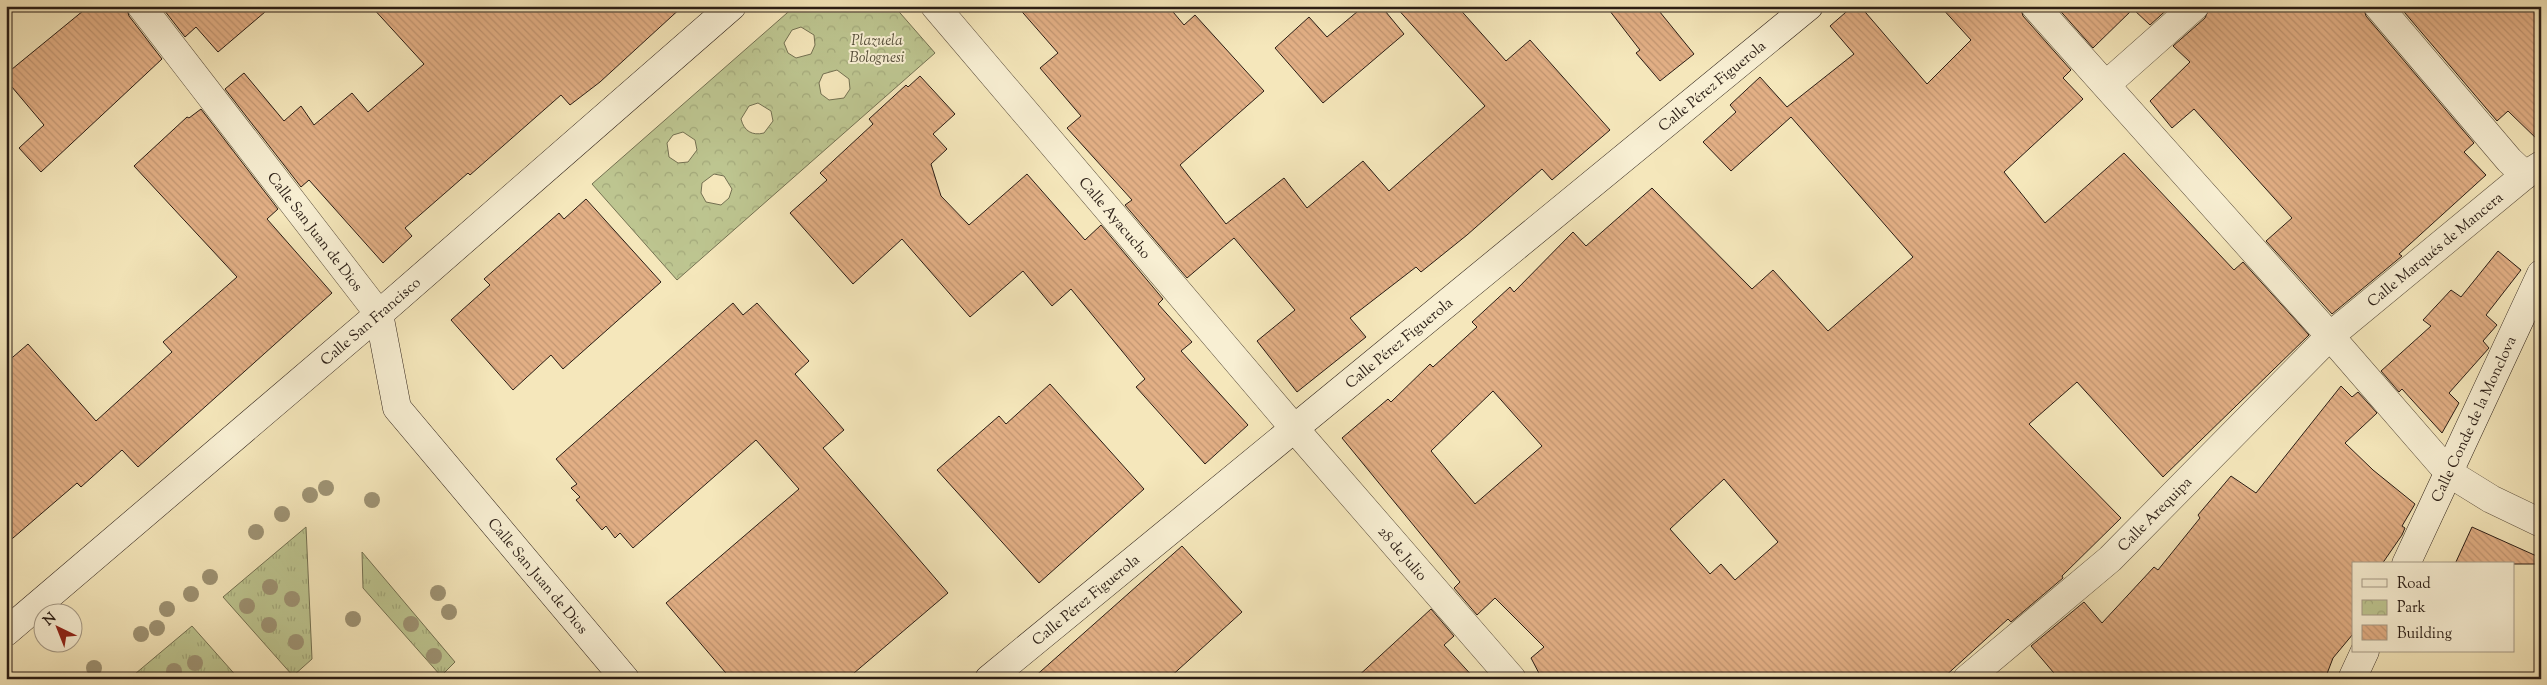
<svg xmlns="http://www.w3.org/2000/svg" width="2547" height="685" font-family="'Sorts Mill Goudy',serif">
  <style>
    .grass { fill: url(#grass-tufts); stroke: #747152 }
    .park { fill: url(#park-crowns); stroke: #747152; fill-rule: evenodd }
    .building { fill: url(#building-back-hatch); stroke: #2a1d15; fill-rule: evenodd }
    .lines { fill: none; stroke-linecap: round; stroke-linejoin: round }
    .street-casing { stroke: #5d503e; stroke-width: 29 }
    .secondary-casing { stroke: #2a1d15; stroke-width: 29 }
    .street { stroke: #f8efd3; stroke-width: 28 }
    .secondary { stroke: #f8efd3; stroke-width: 28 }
    .tree { fill: #9e9374 }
    .labels { text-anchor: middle; stroke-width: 4; stroke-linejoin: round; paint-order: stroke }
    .park-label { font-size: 15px; font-style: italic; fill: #564f3a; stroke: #f8efd3 }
    .street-label { font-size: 15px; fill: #2a1d15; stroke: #f8efd3 }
  </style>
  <defs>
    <pattern id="grass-tufts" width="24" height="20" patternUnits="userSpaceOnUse" patternTransform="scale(1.25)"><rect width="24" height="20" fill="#bdc590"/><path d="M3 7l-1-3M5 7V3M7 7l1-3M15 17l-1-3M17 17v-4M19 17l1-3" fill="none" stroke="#a3a97b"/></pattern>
    <pattern id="park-crowns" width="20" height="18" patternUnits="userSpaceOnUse" patternTransform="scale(1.25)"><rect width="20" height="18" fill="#bdc590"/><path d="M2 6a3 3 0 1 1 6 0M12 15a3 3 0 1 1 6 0" fill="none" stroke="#a3a97b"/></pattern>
    <pattern id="building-back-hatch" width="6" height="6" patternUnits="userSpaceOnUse" patternTransform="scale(1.25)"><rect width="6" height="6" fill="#e2af85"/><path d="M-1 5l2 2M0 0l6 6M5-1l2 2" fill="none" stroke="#c29672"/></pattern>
  </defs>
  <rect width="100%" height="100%" fill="#f5e7bb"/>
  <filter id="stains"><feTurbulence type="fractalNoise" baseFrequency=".004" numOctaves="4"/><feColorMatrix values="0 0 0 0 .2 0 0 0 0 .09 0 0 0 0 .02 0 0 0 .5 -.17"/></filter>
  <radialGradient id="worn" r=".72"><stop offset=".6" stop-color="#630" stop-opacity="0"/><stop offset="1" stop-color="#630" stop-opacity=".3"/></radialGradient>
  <g class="grass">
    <polygon points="306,527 312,659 293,676 223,597"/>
    <polygon points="362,552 455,662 441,676 363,588"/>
    <polygon points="192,626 239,679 129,679"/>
  </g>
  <path class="park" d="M795,6h99l41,47 -258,227 -85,-96zM801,27l13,8 1,10 -4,9 -15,4 -8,-5 -4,-10 8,-13zM837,70l12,9 1,10 -6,9 -15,2 -8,-6 -2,-11 4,-9zM758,103l13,8 2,10 -9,12c-12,3 -20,-2 -23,-14l8,-13zM683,132l12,8 2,10 -9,12 -10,1 -9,-6 -2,-14 6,-8zM714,174l10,2 8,13 -3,9 -8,7 -15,-3 -5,-9 1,-10z"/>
  <g class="building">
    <polygon points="89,6 126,6 129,16 162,59 41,172 19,148 44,125 6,80 6,74"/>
    <polygon points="161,6 272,6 218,52 196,27 185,37"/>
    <polygon points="371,6 683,6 600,82 570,105 561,95 470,175 468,173 405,228 412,236 383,263 309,180 301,187 225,89 244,73 284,121 301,106 314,125 352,93 368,112 424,64"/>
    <polygon points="1017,6 1168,6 1184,25 1195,15 1264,91 1180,165 1226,224 1284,178 1307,208 1363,161 1389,191 1485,106 1395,6 1457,6 1506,61 1530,40 1610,130 1552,180 1542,169 1467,235 1421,272 1416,267 1350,318 1366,337 1297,392 1257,341 1295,310 1234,238 1187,278 1125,205 1132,200 1067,128 1081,116 1040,68 1058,53"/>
    <polygon points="1364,6 1381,6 1404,34 1323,103 1275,48 1309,17 1327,37"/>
    <polygon points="1606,6 1655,6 1694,54 1660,81 1636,53 1640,50"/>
    <path d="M1853,6h7l67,78 44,-44 -31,-34h80l3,10 48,54 -8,8 20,21 -79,73 41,51 79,-70 110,117 9,-8 66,73 -146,142 -86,-95 -48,42 92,94 -59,58 1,2 -52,44 -3,-3 -66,60h-400l-11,-21 13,-11 -49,-49 -18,17 -23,-27 6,-6 -118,-144 46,-39 3,3 39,-38 3,3 44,-40 -5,-5 38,-35 4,5 59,-60 13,14 66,-58 100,101 21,-19 55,61 85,-74 -122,-140 -60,54 -28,-29 33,-30 -6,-7 30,-28 27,30 67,-53 -24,-28zM1493,391l49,55 -67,58 -44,-53zM1724,479l54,63 -43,38 -14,-16 -11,10 -40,-45z"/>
    <polygon points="2056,6 2171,6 2150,25 2133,9 2093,48"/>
    <polygon points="2210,6 2363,6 2366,16 2474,143 2464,152 2486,175 2399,254 2402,256 2332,314 2266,241 2292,218 2194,109 2172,128 2150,101 2190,62 2173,46 2205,18"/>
    <polygon points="2399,6 2541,6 2541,143 2508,111 2497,121"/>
    <polygon points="920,76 955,114 933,134 947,149 931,164 941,196 969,225 1027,174 1085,240 1101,225 1163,299 1158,304 1192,342 1181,351 1248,425 1205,464 1136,387 1145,379 1071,289 1052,306 1023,271 970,317 902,239 853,284 790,213 827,180 820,173 873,124 869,119 906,85 908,87"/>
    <polygon points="201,109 278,209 267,219 332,293 138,467 122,450 81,487 77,483 6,544 6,363 28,344 96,421 172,352 163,342 237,277 134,166 187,117 189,118"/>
    <polygon points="586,199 661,282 563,369 551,355 513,390 451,320 490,285 484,279 559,213 564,219"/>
    <polygon points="2498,251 2521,270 2486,315 2497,325 2483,341 2489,348 2449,393 2459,403 2442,433 2402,389 2399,392 2381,371 2431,326 2423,320 2451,290 2461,297"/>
    <polygon points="733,303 743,315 757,303 809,361 795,374 844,430 823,448 948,593 847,679 731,679 666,603 799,489 756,440 633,548 620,533 615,538 606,526 602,530 576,500 580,497 571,488 577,484 556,459"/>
    <polygon points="1050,384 1144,489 1039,583 937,470 999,416 1006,424"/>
    <polygon points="2341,386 2352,397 2358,392 2377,413 2345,443 2373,470 2415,504 2402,526 2405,528 2402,535 2382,564 2353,564 2353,634 2333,658 2325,679 2059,679 2031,646 2084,602 2102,623 2154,567 2158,570 2200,518 2198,515 2231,476 2256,493"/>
    <polygon points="2472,527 2541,558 2541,564 2455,564"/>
    <polygon points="1182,546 1242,612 1168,679 1032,679"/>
    <polygon points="1431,609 1454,636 1444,645 1475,679 1355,679"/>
  </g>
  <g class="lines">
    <defs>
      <g id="street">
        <path id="s1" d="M141,6l238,308"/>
        <path id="s2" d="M935,6l359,422 218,251"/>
        <polyline points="2035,6 2330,336 2449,473 2491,499 2541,523"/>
        <polyline points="2378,6 2509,160 2525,175"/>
        <polyline points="2107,84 2195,6"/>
        <path id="s3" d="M1967,679l143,-120 220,-223 195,-161 16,-10"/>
      </g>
      <g id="secondary">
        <path id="s4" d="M379,314l18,94 228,271"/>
        <path id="s5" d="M2406,564l135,-290"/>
        <path id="s6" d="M6,632l373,-318 353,-308"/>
        <path id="s7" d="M989,679l820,-673"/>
        <polyline points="2352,679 2365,651"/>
      </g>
    </defs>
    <use href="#street" class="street-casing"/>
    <use href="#secondary" class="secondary-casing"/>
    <use href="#street" class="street"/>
    <use href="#secondary" class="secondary"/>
  </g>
  <g class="tree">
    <circle cx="326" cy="488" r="8"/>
    <circle cx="310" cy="495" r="8"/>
    <circle cx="372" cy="500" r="8"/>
    <circle cx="282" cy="514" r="8"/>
    <circle cx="256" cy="532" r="8"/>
    <circle cx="210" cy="577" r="8"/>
    <circle cx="270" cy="587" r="8"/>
    <circle cx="438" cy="593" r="8"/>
    <circle cx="191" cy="594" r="8"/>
    <circle cx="292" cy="599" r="8"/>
    <circle cx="247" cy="606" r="8"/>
    <circle cx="167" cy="609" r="8"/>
    <circle cx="449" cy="612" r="8"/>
    <circle cx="353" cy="619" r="8"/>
    <circle cx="411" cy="624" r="8"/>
    <circle cx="269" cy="625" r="8"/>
    <circle cx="157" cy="628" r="8"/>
    <circle cx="141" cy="634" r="8"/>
    <circle cx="296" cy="642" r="8"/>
    <circle cx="434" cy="656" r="8"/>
    <circle cx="195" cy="663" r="8"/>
    <circle cx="94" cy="668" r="8"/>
    <circle cx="174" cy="671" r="8"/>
  </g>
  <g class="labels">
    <g class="park-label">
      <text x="877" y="45">Plazuela<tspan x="877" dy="17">Bolognesi</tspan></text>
    </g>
    <g class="street-label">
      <text dy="5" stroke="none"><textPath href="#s7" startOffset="935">Calle Pérez Figuerola</textPath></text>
      <text dy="5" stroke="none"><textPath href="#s2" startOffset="278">Calle Ayacucho</textPath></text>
      <text dy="5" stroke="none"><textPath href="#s1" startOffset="285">Calle San Juan de Dios</textPath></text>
      <text dy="5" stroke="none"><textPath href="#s3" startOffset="636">Calle Marqués de Mancera</textPath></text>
      <text dy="5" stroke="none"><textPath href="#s6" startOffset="479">Calle San Francisco</textPath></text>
      <text dy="5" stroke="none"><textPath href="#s7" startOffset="530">Calle Pérez Figuerola</textPath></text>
      <text dy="5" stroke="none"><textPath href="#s5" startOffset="160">Calle Conde de la Monclova</textPath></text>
      <text dy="5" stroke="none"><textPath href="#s3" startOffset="250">Calle Arequipa</textPath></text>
      <text dy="5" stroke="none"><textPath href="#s2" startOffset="720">28 de Julio</textPath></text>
      <text dy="5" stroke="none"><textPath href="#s4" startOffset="315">Calle San Juan de Dios</textPath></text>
      <text dy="5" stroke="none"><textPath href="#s7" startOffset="125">Calle Pérez Figuerola</textPath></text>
    </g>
  </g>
  <rect width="2547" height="685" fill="none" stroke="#f5e7bb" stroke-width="25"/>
  <rect x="8" y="8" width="2532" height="670" fill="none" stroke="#2a1d15" stroke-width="2.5"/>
  <rect x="12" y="12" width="2522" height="660" fill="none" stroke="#2a1d15"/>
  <rect x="2352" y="562" width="162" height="90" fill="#f8efd3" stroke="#a69b87"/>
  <rect x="2362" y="579" width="25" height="8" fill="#f8efd3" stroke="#a69b87"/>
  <text x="2397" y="588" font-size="15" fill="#2a1d15">Road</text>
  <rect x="2362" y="600" width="25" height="15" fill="url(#park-crowns)" stroke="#a69b87"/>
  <text x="2397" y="612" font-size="15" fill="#2a1d15">Park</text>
  <rect x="2362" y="625" width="25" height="15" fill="url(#building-back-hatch)" stroke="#a69b87"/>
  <text x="2397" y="638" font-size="15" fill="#2a1d15">Building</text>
  <g transform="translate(58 628) rotate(317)"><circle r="24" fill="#f8efd3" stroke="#a69b87"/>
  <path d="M0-4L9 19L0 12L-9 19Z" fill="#8f2418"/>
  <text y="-8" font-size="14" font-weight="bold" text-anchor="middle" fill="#2a1d15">N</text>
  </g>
  <rect width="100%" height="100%" filter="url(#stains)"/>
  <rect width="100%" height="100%" fill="url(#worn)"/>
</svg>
